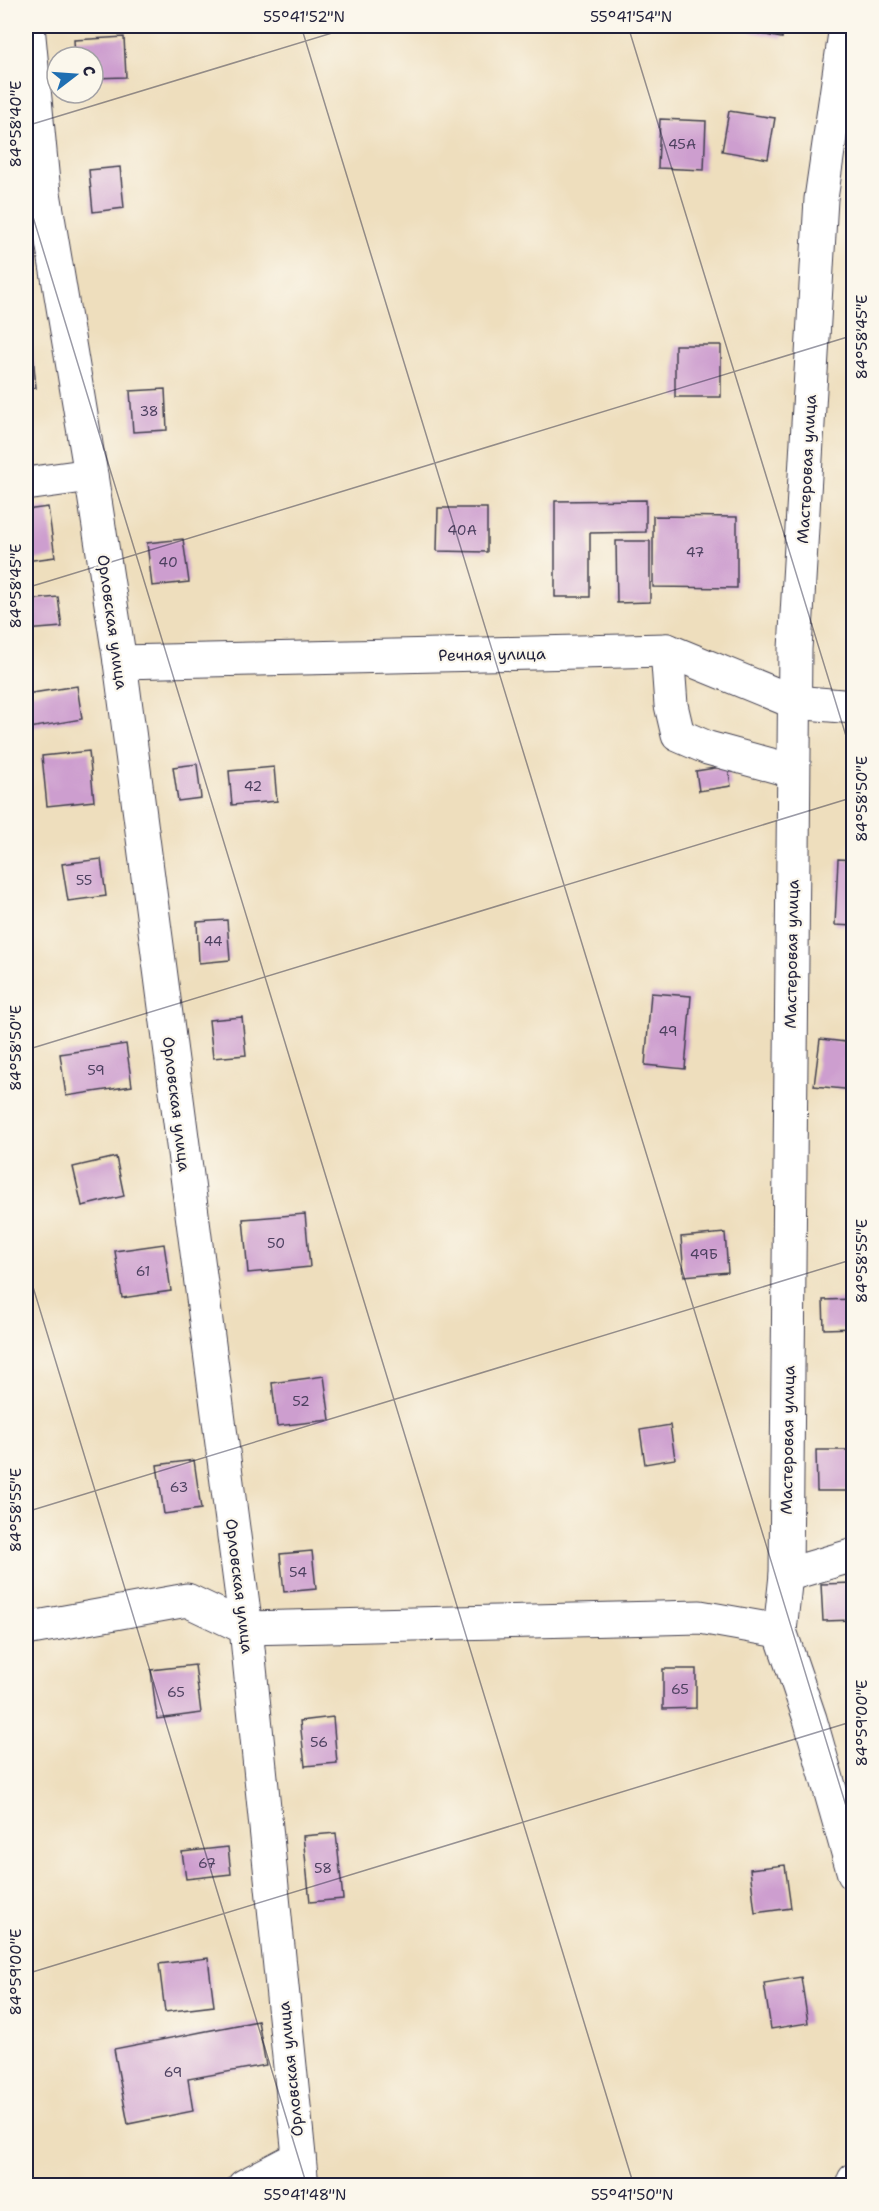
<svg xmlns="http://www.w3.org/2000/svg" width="879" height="2211" font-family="'Shantell Sans',sans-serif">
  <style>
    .building { fill: #cd9ecf }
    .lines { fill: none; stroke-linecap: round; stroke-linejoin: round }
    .minor-casing { stroke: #413e4e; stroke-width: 35 }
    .minor { stroke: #fff; stroke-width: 33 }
    .ticks { fill: none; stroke: #22223b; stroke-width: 1.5; stroke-opacity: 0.45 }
    .labels { text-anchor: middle; stroke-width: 4.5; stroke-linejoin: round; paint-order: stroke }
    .number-label { font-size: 14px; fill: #4d4160 }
    .street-label { font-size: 16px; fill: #22223b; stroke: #fbf7ec }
    .neatline { fill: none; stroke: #22223b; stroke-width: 2 }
    .ticks-label { font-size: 15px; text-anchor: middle; fill: #22223b }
  </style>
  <rect width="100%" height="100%" fill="#fbf7ec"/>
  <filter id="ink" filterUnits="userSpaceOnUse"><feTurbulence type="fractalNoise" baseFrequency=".0167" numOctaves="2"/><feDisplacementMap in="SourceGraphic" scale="12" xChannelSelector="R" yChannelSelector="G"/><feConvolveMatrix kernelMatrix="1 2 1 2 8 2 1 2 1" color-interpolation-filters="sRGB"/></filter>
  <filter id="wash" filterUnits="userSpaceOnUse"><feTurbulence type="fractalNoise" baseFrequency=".008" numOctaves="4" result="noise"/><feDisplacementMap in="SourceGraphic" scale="24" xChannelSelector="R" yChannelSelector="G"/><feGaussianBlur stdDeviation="1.35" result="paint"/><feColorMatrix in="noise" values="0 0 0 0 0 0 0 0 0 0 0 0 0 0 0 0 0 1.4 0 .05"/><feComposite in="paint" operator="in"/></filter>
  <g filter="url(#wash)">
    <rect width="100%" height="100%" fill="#eedebd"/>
    <g id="blocks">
      <g class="building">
        <polygon points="747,26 784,26 782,38 746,31"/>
        <polygon points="124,37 126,77 93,78 93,57 75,57 74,40"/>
        <polygon points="729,111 775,118 768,159 722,151"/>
        <polygon points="660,119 706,121 704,170 658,168"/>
        <polygon points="120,167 124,208 93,212 89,170"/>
        <polygon points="32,344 36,388 26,389 26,345"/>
        <rect x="675" y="345" width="46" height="52"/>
        <polygon points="165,389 167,430 133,432 130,391"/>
        <polygon points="646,500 646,532 590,533 590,597 555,597 555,501"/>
        <polygon points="48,507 55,557 26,561 26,510"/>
        <polygon points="438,508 487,508 487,552 437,551"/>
        <polygon points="653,516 737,517 737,588 653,587"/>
        <polygon points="183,539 189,582 152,586 147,543"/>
        <polygon points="616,541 650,541 650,602 617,603"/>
        <polygon points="58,597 62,627 26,630 26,600"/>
        <polygon points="77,686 82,719 30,728 26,694"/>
        <polygon points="89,751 94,801 47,806 42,756"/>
        <polygon points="197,764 201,798 178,801 173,767"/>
        <polygon points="728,766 731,786 699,791 696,771"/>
        <polygon points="274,767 277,801 232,805 229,771"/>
        <polygon points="101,859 106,896 68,901 62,864"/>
        <polygon points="838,859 854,860 854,926 835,925"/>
        <polygon points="227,920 230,960 199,963 197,922"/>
        <polygon points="651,993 691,996 685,1069 645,1065"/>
        <polygon points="242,1017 246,1055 213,1058 209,1020"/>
        <polygon points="820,1039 854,1043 854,1090 814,1086"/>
        <polygon points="126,1044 132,1086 66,1096 60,1054"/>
        <polygon points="116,1157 124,1196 82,1206 73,1167"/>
        <polygon points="305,1214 310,1267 248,1273 243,1219"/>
        <polygon points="725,1233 728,1272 684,1276 681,1237"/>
        <polygon points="164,1244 171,1291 122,1298 115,1251"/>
        <polygon points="854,1299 854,1328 824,1329 823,1300"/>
        <polygon points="324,1376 330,1420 277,1426 272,1383"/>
        <polygon points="670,1425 675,1459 645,1464 640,1430"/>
        <polygon points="816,1450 852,1450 852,1491 817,1491"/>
        <polygon points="194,1460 201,1509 164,1514 157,1465"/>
        <polygon points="312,1551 316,1589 284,1592 280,1554"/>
        <polygon points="854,1583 854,1620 823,1621 821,1584"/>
        <polygon points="195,1665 201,1713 157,1719 151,1670"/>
        <polygon points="663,1669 696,1669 696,1708 663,1709"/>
        <polygon points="333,1717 337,1763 305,1766 300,1721"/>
        <polygon points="336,1833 343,1899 310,1902 303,1836"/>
        <polygon points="228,1847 231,1874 186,1879 182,1852"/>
        <polygon points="785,1865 791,1908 755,1913 750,1869"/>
        <polygon points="208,1958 214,2006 165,2012 159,1964"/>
        <polygon points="801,1977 808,2023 771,2029 764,1983"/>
        <polygon points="258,2021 266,2065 188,2079 193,2111 128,2124 114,2049"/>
      </g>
    </g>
  </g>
  <g filter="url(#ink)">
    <use href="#blocks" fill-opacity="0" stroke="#413e4e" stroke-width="1.5"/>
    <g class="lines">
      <defs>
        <g id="minor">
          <polyline points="28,26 44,193 91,475 120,662 246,1628 302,2186"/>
          <polyline points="846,26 821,199 795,649 786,1575 780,1631 810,1719 854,1874"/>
          <polyline points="26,484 91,475"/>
          <polyline points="667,650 671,705 678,735 708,748 793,771"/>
          <polyline points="120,662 667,650 794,702 854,707"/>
          <polyline points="786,1575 854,1555"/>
          <polyline points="26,1629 187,1600 246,1628 700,1617 780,1631"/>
          <polyline points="244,2186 299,2157"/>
          <polyline points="852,2186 854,2180"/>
        </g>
      </defs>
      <use href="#minor" class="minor-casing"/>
      <use href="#minor" class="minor"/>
    </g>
  </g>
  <path class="ticks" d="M301,26l553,1806M628,26l226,736M26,126l329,-100M26,194l608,1992M26,588l828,-253M26,1050l828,-253M26,1264l281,922M26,1512l828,-253M26,1974l828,-253M846,2186l8,-3"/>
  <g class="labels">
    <g class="number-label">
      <text x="682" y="149">45А</text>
      <text x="149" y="416">38</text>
      <text x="462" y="535">40А</text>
      <text x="695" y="557">47</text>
      <text x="168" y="567">40</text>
      <text x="253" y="791">42</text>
      <text x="84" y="885">55</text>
      <text x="213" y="946">44</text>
      <text x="668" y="1036">49</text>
      <text x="96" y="1075">59</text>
      <text x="276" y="1248">50</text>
      <text x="704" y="1259">49Б</text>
      <text x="143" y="1276">61</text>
      <text x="301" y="1406">52</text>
      <text x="179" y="1492">63</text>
      <text x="298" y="1577">54</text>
      <text x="680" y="1694">65</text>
      <text x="176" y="1697">65</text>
      <text x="319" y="1747">56</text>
      <text x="207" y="1868">67</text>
      <text x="323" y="1873">58</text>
      <text x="173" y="2077">69</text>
    </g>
    <g class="street-label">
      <text transform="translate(806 469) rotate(-87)" y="6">Мастеровая улица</text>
      <text transform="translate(113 622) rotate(82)" y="6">Орловская улица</text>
      <text transform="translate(492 654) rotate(-1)" y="6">Речная улица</text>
      <text transform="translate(791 954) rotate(-89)" y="6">Мастеровая улица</text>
      <text transform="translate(177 1104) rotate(83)" y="6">Орловская улица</text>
      <text transform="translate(787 1440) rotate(-89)" y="6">Мастеровая улица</text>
      <text transform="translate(240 1586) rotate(83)" y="6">Орловская улица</text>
      <text transform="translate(290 2069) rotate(-96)" y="6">Орловская улица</text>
    </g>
  </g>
  <rect width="879" height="2211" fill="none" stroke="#fbf7ec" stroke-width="66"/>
  <g transform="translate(75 75) rotate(73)"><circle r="28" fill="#fbf7ec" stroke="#a4a2a5" stroke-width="1.5"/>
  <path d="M0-4.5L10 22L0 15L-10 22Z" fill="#1f6fb2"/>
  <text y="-9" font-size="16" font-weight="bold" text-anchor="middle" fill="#22223b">С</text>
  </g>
  <rect x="33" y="33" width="813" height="2145" class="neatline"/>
  <g class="ticks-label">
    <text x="304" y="22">55°41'52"N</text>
    <text x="631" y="22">55°41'54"N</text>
    <text transform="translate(16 124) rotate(-90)" y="5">84°58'40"E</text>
    <text transform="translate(862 337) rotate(-90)" y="5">84°58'45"E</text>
    <text transform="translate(16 586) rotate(-90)" y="5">84°58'45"E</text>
    <text transform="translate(862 799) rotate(-90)" y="5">84°58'50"E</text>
    <text transform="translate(16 1048) rotate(-90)" y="5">84°58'50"E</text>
    <text transform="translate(862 1261) rotate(-90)" y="5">84°58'55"E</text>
    <text transform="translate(16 1510) rotate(-90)" y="5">84°58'55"E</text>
    <text transform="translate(862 1723) rotate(-90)" y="5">84°59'00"E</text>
    <text transform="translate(16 1972) rotate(-90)" y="5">84°59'00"E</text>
    <text x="305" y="2200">55°41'48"N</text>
    <text x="632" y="2200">55°41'50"N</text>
  </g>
</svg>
